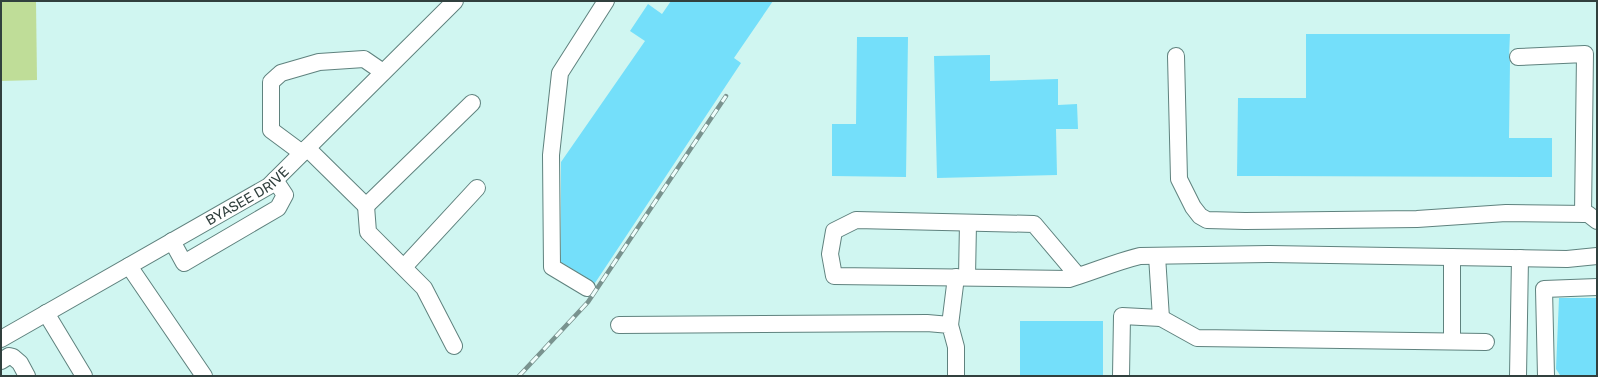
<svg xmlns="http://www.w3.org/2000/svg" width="1598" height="377" font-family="Rubik,sans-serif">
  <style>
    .green { fill: #bfdd98 }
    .building { fill: #74dffa }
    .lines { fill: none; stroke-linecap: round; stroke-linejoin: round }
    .minor-casing { stroke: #5f827e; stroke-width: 18 }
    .minor { stroke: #fff; stroke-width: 16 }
    .rail-casing { stroke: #79938f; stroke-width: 4.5 }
    .rail { stroke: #effefc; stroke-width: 3; stroke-dasharray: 9; stroke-linecap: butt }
    .labels { text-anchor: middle; stroke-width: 4; stroke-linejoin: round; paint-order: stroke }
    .street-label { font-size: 14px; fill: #31403e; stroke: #effefc }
  </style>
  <rect width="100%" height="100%" fill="#d0f6f1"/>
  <polygon class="green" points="1,1 36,1 37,80 1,81"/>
  <g class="building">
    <polygon points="671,1 773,1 734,58 741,63 595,283 561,262 561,162 645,41 630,31 648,4 662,14"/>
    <polygon points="1306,34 1510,34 1509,57 1510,62 1509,138 1552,138 1552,177 1237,176 1238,98 1306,98"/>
    <polygon points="857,37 908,37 906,177 832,176 832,124 856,124"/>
    <polygon points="990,55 990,81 1058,79 1058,105 1077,104 1078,129 1056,129 1057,175 937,178 934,56"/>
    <polygon points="1559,298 1597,298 1597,375 1560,375 1556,369"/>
    <rect x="1020" y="321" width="83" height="55"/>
  </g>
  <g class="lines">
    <defs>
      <g id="minor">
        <polyline points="1176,56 1179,179 1193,207 1200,216 1207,220 1245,221 1417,219 1506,213 1588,214 1597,221"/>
        <polyline points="1518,57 1585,54 1583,214"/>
        <polyline points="307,148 366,206 472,103"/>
        <polyline points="302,153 271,130 271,82 281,73 319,62 364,59 383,72"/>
        <polyline points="366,206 368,232 424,288 454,346"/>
        <polyline points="172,241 184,263 278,208 285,195 275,180"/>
        <polyline points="1157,256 1161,318"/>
        <polyline points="1452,257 1452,341"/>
        <polyline points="129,266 204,376"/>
        <polyline points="404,267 477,188"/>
        <path d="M1078,276l-44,-52 -178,-4 -22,11 -4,23 4,22 235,3c24,-7 46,-17 71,-23l128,-2 299,5 30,-3"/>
        <polyline points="967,277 968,223"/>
        <polyline points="587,288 552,267 551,155 560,73 606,1"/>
        <polyline points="46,313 84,376"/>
        <polyline points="619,325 927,323 950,325 956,347 956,376"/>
        <polyline points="950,325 956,277"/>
        <path id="s1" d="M1,339l268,-153 186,-185"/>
        <polyline points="1,361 9,356 13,357 20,363 27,376"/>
        <polyline points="1121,376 1122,316 1161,318 1197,338 1486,342"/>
        <polyline points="1518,376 1520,258"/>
        <polyline points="1546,376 1544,289 1597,287"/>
      </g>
    </defs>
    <use href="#minor" class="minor-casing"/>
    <use href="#minor" class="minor"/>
    <defs>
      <polyline id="rail" points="519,376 588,302 726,96"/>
    </defs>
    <use href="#rail" class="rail-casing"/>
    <use href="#rail" class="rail"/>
  </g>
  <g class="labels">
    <g class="street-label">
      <text dy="5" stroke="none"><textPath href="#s1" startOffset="285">BYASEE DRIVE</textPath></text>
    </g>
  </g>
  <rect width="1598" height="377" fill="none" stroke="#31403e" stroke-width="4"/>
</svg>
